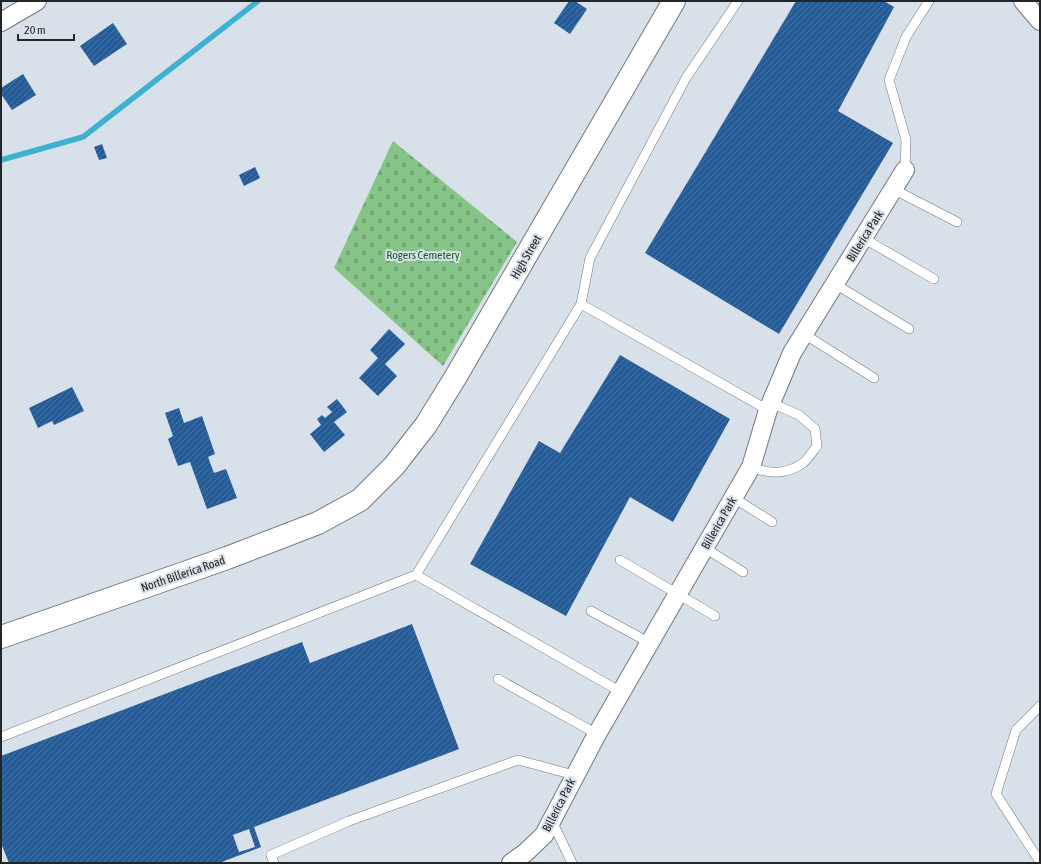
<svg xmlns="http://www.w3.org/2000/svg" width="1041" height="864" font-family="'Asap Condensed',sans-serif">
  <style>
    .cemetery { fill: url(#cemetery-stones) }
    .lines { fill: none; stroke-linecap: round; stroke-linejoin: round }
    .stream { stroke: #3eb1d0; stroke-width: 5.5 }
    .building { fill: url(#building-hatch); fill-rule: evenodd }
    .service-casing { stroke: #717881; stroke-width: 10 }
    .minor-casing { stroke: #717881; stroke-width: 20 }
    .secondary-casing { stroke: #717881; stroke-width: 24 }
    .service { stroke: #fff; stroke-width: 9 }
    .minor { stroke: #fff; stroke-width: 18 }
    .secondary { stroke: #fff; stroke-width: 22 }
    .labels { text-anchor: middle; stroke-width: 4; stroke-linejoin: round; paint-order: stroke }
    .street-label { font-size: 12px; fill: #232629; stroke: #d8e0e9 }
    .park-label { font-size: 12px; fill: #16581e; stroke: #d8e0e9 }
  </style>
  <defs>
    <pattern id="cemetery-stones" width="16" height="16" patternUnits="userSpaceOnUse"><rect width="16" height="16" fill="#86c487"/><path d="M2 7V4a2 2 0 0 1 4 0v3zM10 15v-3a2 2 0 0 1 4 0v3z" fill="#73a875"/></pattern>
    <pattern id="building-hatch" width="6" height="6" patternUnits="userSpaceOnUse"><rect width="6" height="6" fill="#265b95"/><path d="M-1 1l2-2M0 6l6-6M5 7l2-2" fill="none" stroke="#4c74a0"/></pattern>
  </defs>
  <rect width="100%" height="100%" fill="#d8e0e9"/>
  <polygon class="cemetery" points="393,141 517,242 443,366 334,268"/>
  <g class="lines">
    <polyline class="stream" points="1,160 83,137 258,1"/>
  </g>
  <g class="building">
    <polygon points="569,1 575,1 587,9 570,34 554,23"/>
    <polygon points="796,1 884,1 894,7 838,111 893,143 779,334 645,253"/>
    <polygon points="113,23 127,44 94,66 80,46"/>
    <polygon points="23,74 36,95 12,110 1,94 1,88"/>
    <polygon points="102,144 107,158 99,160 94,147"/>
    <polygon points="255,167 260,178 244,186 239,175"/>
    <polygon points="389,329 405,344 385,364 397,376 378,396 359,378 378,358 370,350"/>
    <polygon points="620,355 730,419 673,522 630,497 566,616 470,564 539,441 560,453"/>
    <polygon points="72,387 84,411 54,425 52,421 38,428 29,408"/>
    <polygon points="337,399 347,412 334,422 345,435 324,452 310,434 321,425 317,419 322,415 325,418 332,412 327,407"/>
    <polygon points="179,408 184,423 202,416 215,454 208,457 214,473 226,469 237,498 207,509 190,462 178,466 168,439 173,436 165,413"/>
    <path d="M412,624l47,125 -205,78 7,20 -42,16h-210l-8,-20v-87l301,-114 8,21zM249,829l6,18 -16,5 -6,-17z"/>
  </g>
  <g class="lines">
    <defs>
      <g id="service">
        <polyline points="738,1 686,78 590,258 581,304 768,410"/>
        <polyline points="905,170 906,140 889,80 906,37 929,1"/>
        <polyline points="893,189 957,222"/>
        <polyline points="863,238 934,279"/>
        <polyline points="835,284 909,329"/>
        <polyline points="804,334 874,378"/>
        <path d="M751,467c19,7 35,8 52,-4 5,-4 10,-12 14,-17l-2,-17 -16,-14 -28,-12"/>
        <polyline points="734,498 772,522"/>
        <polyline points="705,548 743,572"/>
        <polyline points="620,560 715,616"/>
        <polyline points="416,575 621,692"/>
        <polyline points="591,611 650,643"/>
        <polyline points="498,679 597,734"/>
        <polyline points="1040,706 1016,730 996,794 1040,862"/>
        <polyline points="1,737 416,575 581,304"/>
        <polyline points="552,821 572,863"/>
        <polyline points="274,863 271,855 349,821 518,760 574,775"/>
      </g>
      <g id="minor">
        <polyline points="1023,1 1040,21"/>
        <polyline points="1,22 37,1"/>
        <polyline points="511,863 525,853 544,835 597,734 751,467 768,410 792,353 905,170"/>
      </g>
      <polyline id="secondary" points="1,637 227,558 318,523 360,500 394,466 426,425 455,378 674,1"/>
    </defs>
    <use href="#service" class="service-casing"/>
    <use href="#minor" class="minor-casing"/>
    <use href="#secondary" class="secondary-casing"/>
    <use href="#service" class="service"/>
    <use href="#minor" class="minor"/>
    <use href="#secondary" class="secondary"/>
  </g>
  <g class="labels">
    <g class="street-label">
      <text transform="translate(865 236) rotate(-58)" y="4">Billerica Park</text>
      <text transform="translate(526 257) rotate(-60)" y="4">High Street</text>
      <text transform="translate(719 523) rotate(-60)" y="4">Billerica Park</text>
      <text transform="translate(183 574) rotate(-19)" y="4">North Billerica Road</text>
      <text transform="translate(559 805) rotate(-63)" y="4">Billerica Park</text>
    </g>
    <g class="park-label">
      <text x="423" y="259">Rogers Cemetery</text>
    </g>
  </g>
  <rect width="1041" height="864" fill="none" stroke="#232629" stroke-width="4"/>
  <path d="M18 34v6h56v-6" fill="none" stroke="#232629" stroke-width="2"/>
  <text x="24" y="34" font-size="12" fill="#232629" stroke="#d8e0e9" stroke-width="3" paint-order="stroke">20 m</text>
</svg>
